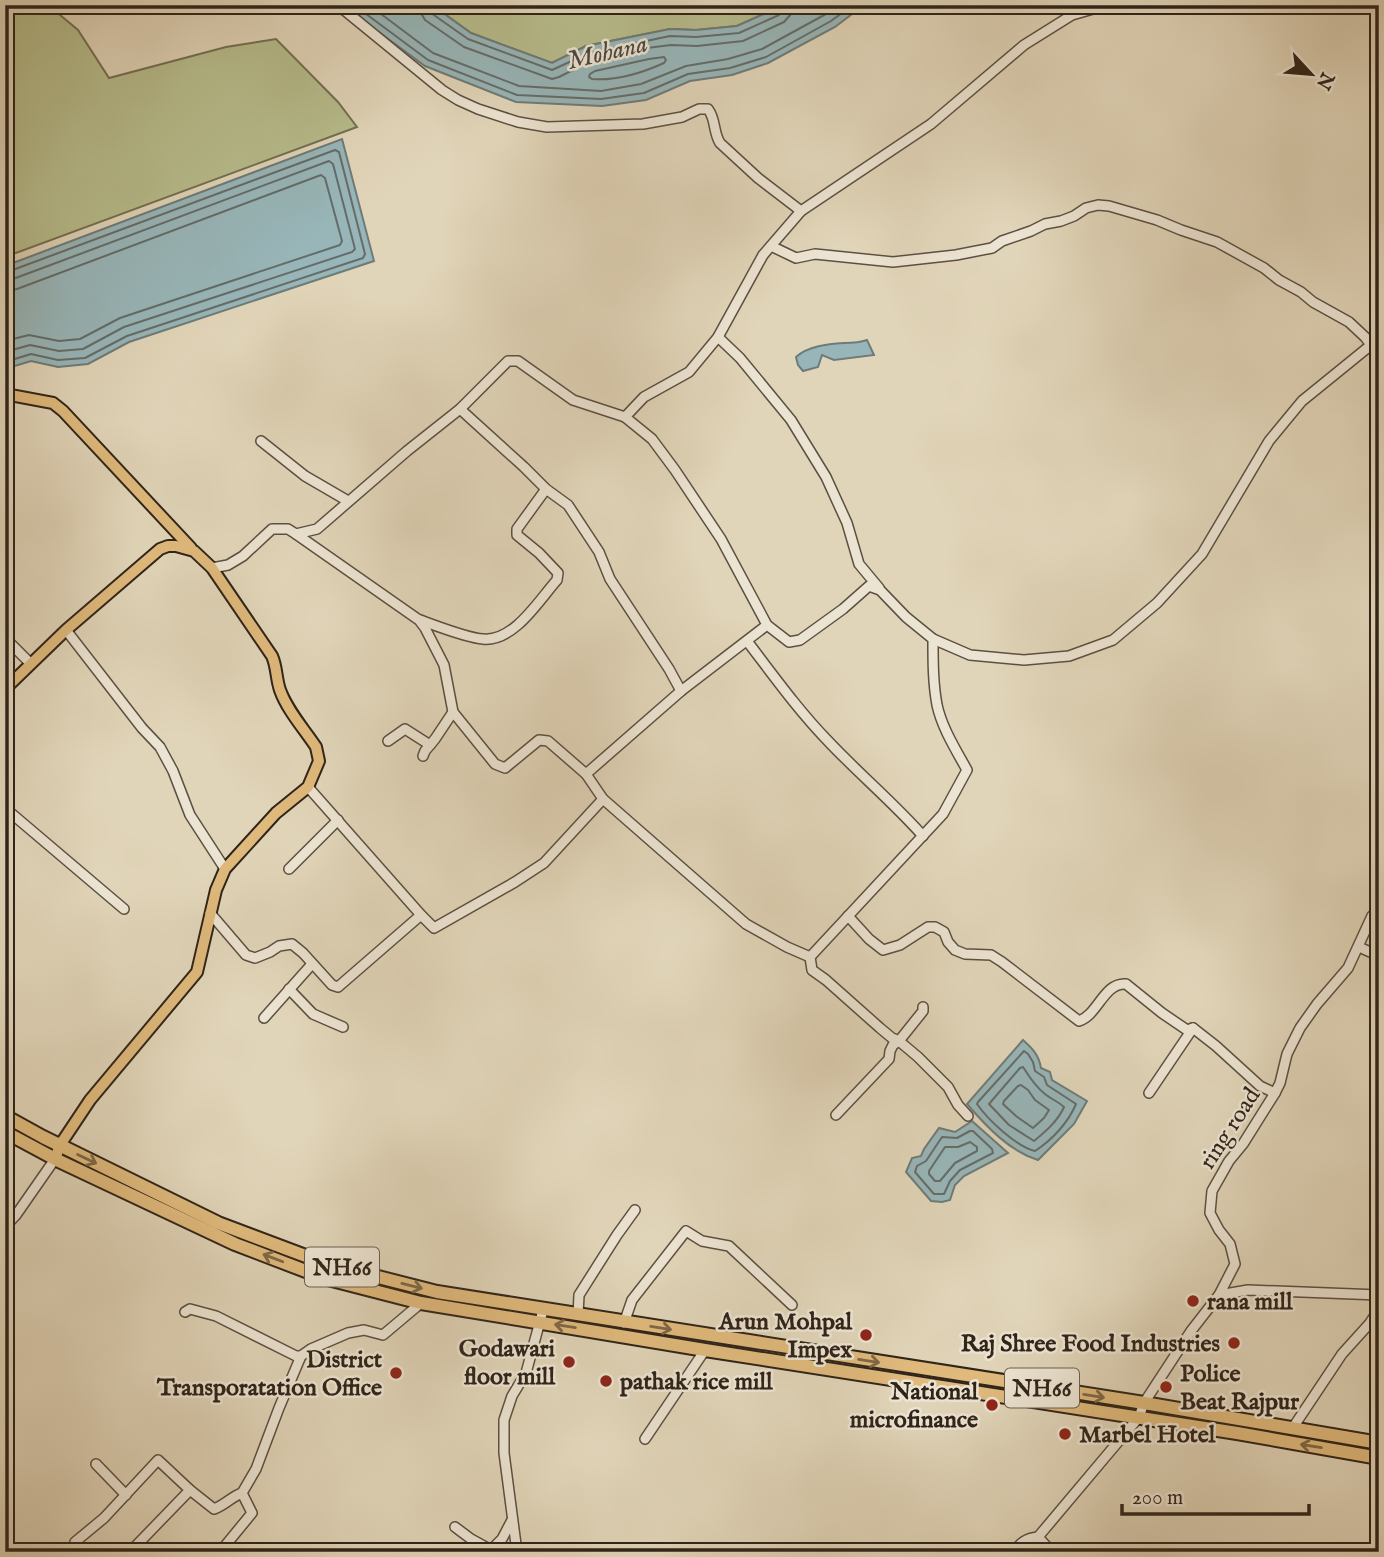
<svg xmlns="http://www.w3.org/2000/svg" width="1384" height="1557" font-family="'IM FELL English',serif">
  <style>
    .green { fill: #b7bc8c; stroke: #737053; stroke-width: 2 }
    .water { fill: #98b6b9; stroke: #6e7c79; stroke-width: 2 }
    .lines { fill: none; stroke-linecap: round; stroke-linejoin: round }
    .shore { stroke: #646d6a; stroke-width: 2 }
    .minor-casing { stroke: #5c5042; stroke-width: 12 }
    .major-casing { stroke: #2f241a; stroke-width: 14 }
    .highway-casing { stroke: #2f241a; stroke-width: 16 }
    .minor { stroke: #ece4d2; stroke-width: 9 }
    .major { stroke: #e0ba7c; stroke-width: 10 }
    .highway { stroke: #e0ba7c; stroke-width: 12 }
    .oneway { stroke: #7f6846 }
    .poi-dot { fill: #8f2418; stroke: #ece4d2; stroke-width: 2.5 }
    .labels { text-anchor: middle; stroke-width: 5; stroke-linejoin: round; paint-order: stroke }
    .shield { fill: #ece4d2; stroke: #685e51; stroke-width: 2 }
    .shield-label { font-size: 23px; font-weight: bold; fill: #2f241a }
    .street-label { font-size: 24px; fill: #2f241a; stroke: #ece4d2 }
    .poi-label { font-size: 24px; font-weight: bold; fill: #2f241a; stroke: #ece4d2; text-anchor: end }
    .water-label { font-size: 26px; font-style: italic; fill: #494842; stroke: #ece4d2 }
  </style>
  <rect width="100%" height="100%" fill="#e1d5b9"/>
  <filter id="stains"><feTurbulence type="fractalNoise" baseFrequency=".00286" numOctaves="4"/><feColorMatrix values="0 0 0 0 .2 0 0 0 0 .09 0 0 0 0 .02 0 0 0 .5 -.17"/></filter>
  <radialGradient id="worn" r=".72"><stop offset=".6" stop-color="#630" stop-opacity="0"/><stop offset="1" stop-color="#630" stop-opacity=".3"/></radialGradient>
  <g class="green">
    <polygon points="5,5 48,5 78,30 109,78 226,47 276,39 338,102 357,127 5,257"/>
    <polygon points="432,5 779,5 775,9 737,26 696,30 670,29 586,46 552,63 471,33"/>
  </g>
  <g class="water">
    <polygon points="342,5 432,5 471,33 552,63 586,46 670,29 696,30 737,26 775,9 779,5 864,5 835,27 768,63 732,75 690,81 646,100 602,106 516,102 425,66"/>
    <polygon points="342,139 374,261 129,342 88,364 58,367 31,361 5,369 5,266"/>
    <path d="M867,340l7,15 -40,5 -12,-5 -4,12 -15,4 -5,-6 -2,-8c12,-11 32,-13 48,-14 9,0 15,0 23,-3z"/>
    <path d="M1023,1040c9,8 16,15 18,28l9,4 2,8 35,21 -13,23 -36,36c-29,-9 -52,-34 -71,-56z"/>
    <polygon points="972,1121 1008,1153 964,1176 955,1185 950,1200 942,1202 931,1201 906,1172 912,1158 921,1156 924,1149 939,1128 955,1132"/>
  </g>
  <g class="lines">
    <g class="shore">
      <polyline points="354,5 428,60 517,95 601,99 644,93 688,74 730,68 766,57 831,21 853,5"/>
      <polyline points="369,5 433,53 519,86 601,91 641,84 686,66 728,59 762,49 826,14 838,5"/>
      <polyline points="420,5 421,13 425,20 464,47 552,79 559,77 591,61 647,48 671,45 697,46 743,41 784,22 791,14 792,5"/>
      <polyline points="429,5 431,13 468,39 552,70 589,53 670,36 696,37 739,33 779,15 783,10 783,5"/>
      <path d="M664,57l2,3 -2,3c-22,10 -47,18 -72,16l-3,-2 1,-3 5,-3 54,-12z"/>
      <polyline points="5,272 10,271 335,150 339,152 365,254 363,258 127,336 85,358 58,360 31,354 5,362"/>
      <polyline points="5,280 13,279 329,161 333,164 355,249 352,252 124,327 83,349 59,351 30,345 5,352"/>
      <polyline points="5,291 17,289 321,175 325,178 342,241 340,245 120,318 80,339 59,341 29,335 5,341"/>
      <path d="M1024,1051l4,3 5,8 2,9 9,6 3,8 29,19c-8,19 -24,36 -41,47 -18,-4 -47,-31 -58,-47l1,-2z"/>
      <path d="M1023,1067c5,8 14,21 22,27 6,5 14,8 19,13 -6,14 -19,25 -30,34l-25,-16 -20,-21 31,-36z"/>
      <polygon points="1021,1085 1028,1090 1035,1100 1049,1110 1044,1118 1033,1128 1016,1116 1003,1104 1004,1101 1018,1086"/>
      <polygon points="970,1131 973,1131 992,1149 993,1153 960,1170 950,1181 944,1194 934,1194 915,1172 917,1166 926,1161 942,1137 957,1138"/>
      <polygon points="970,1142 977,1147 977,1151 955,1163 940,1181 935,1181 929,1174 929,1171 945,1147 958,1147"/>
    </g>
    <defs>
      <g id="minor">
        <path d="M338,5l104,85 16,10 20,9 40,13 29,5 96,-3 39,-7 17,-8h9c8,10 5,23 12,34l38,35 43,33"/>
        <polyline points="771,246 796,258 815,254 893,262 956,255 992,248 1002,241 1031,231 1045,224 1061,221 1074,216 1086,208 1098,205 1109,206 1157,220 1181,230 1217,242 1264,268 1279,280 1301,292 1313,302 1349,322 1365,337 1371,345 1302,401 1269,441 1202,554 1157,603 1113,640 1069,656 1024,660 970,655 933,639"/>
        <polyline points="718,337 740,358 791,420 826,477 847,523 859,564 879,588"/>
        <polyline points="1371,345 1379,337"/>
        <polyline points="460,409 524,467 546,489 568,505 599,552 610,579 669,669 681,691"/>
        <polyline points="261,441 305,476 348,501"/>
        <polyline points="296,534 419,620 425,628 444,665 453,712 495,764 505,768 539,740 548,741 586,774 603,799 544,863 515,882 434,928 421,915 308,787"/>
        <polyline points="212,568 228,565 243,556 272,529 288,529 296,534 317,529 407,451 460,409 508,361 518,361 573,400 625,417 644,397 689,372 718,337 763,255 801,211 931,124 1024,45 1072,15 1107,5"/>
        <path d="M420,620c17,6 47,18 63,19 31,3 56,-39 74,-59l1,-7 -19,-20 -22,-18v-6l29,-40"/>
        <polyline points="66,630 142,728 160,747 173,771 190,815 225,869"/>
        <polyline points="5,638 31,664"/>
        <path d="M747,641c26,34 51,69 81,100 31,33 65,61 95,95"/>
        <polyline points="388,741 405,729 430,745"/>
        <polyline points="423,756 425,751 435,739 453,712"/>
        <polyline points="586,774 681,691 767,625 721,539 675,470 652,439 625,417"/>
        <path d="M603,799l143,125 41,23 23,10 133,-143 24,-44c-11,-20 -25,-42 -30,-65 -4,-22 -4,-43 -4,-66l-27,-22 -26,-27 -11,-4 -26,23 -43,31 -11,2 -22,-17"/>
        <polyline points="5,808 124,909"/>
        <polyline points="289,869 338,820"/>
        <polyline points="210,913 246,955 255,958 270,952 279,946 292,944 303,953 332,985 338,987 421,915"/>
        <path d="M848,916l21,23 14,11 17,-5 28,-18h7l9,5 4,10 7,8 10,4 26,1 11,7 77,59c19,-6 25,-39 47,-37l36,29 25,17 6,-2 23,18 44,40 15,7"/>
        <polyline points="1359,947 1379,956"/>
        <polyline points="810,957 812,970 826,980 880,1028 892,1038 899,1041 918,1057 948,1087 958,1105 968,1116"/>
        <polyline points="289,989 313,1014 343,1027"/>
        <polyline points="264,1018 312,964"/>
        <polyline points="1149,1093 1193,1028"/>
        <polyline points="836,1115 889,1059 890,1051 893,1045 899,1041 923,1011 923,1007"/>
        <polyline points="5,1227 16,1215 55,1159"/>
        <polyline points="1219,1295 1248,1290 1379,1295"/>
        <polyline points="185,1312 190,1309 216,1316 296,1356 301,1356"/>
        <polyline points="578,1315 579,1295 617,1235 635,1210"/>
        <polyline points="624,1323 632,1300 686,1231 702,1241 729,1246 792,1305"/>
        <polyline points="1292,1429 1342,1354 1370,1323 1379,1309"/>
        <polyline points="645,1439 705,1350"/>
        <polyline points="96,1464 126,1495"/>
        <polyline points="455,1527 471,1539 491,1550 502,1539 512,1520"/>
        <polyline points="75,1542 104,1518 158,1460 190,1490"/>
        <path d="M130,1552l60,-62 24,19c11,-4 17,-12 28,-16"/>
        <polyline points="220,1552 252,1513 242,1493 256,1469 279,1408 301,1356 311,1349 348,1333 364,1330 383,1335 421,1303"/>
        <polyline points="517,1552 504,1453 504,1420 512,1396 526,1373 543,1310"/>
        <path d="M1014,1552c6,-9 12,-14 24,-15"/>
        <polyline points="1052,1552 1038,1537 1139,1417 1144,1403 1191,1331 1219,1295 1235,1264 1230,1244 1219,1230 1210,1213 1212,1191 1229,1161 1243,1144 1275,1093 1280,1083 1287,1054 1300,1028 1317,1004 1348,968 1372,916 1379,909"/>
      </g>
      <g id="major">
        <polyline points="5,394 53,403 63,411 191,548"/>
        <path d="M5,689l61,-59 94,-81 8,-3h8l18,5 18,17 60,88c5,11 4,23 8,34 7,20 24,39 36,57l3,14 -11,26 -32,26 -51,56 -9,21 -19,82 -107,128 -30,45 -5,14"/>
      </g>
      <g id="highway">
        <polyline points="5,1116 43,1137 218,1223 327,1264 437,1292 1144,1403 1379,1443"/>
        <polyline points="5,1132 59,1161 235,1244 324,1278 421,1303 705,1350 1237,1433 1379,1458"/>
      </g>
    </defs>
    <use href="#minor" class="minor-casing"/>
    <use href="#major" class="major-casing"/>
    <use href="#highway" class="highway-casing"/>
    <use href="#minor" class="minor"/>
    <use href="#major" class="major"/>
    <use href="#highway" class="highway"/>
  </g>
  <defs><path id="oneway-shaft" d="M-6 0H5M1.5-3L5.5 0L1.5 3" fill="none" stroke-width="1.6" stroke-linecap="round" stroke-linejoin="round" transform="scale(1.75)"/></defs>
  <g class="oneway">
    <use href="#oneway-shaft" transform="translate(87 1159) rotate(26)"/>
    <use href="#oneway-shaft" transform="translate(273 1258) rotate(-159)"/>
    <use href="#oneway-shaft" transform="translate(412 1286) rotate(14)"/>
    <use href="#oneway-shaft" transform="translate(565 1326) rotate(-171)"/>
    <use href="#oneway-shaft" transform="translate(661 1328) rotate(9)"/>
    <use href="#oneway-shaft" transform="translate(869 1361) rotate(9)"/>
    <use href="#oneway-shaft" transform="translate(1094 1396) rotate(9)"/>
    <use href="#oneway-shaft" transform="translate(1311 1446) rotate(-171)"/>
  </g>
  <g class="poi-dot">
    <circle cx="1193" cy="1301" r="7"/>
    <circle cx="866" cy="1335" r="7"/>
    <circle cx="1234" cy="1343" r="7"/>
    <circle cx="569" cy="1362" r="7"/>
    <circle cx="396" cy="1373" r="7"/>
    <circle cx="606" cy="1381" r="7"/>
    <circle cx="1166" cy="1387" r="7"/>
    <circle cx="992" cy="1405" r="7"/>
    <circle cx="1065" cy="1434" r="7"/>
  </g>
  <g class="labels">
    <g class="shield">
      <rect x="305" y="1247.5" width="74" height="39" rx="5"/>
      <rect x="1005" y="1368.5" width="74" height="39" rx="5"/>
    </g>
    <g class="shield-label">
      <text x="342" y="1275">NH66</text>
      <text x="1042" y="1396">NH66</text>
    </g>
    <g class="street-label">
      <text transform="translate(1229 1128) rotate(-57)" y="8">ring road</text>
    </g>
    <g class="poi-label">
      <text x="1207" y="1309" text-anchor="start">rana mill</text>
      <text x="852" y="1329">Arun Mohpal<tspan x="852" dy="28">Impex</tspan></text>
      <text x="1220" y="1351">Raj Shree Food Industries</text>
      <text x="555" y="1356">Godawari<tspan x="555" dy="28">floor mill</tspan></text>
      <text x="382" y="1367">District<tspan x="382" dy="28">Transporatation Office</tspan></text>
      <text x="1180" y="1381" text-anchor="start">Police<tspan x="1180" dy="28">Beat Rajpur</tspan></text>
      <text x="620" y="1389" text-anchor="start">pathak rice mill</text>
      <text x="978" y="1399">National<tspan x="978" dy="28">microfinance</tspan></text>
      <text x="1079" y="1442" text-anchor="start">Marbel Hotel</text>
    </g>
    <g class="water-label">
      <text transform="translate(607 51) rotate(-13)" y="9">Mohana</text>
    </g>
  </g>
  <rect width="1384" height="1557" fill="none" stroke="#e1d5b9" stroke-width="28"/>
  <rect x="7" y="7" width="1370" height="1543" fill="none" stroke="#2f241a" stroke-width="3.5"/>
  <rect x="14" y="14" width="1356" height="1529" fill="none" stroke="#2f241a" stroke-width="2"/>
  <g transform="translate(1311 74) rotate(116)" stroke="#ece4d2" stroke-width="5" paint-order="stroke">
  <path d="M0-5L12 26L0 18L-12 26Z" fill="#2f241a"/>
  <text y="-10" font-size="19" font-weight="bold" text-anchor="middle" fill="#2f241a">N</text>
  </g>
  <path d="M1122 1504v10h187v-10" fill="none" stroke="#2f241a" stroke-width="3.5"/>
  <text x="1132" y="1504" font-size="21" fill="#2f241a" stroke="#ece4d2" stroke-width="5" paint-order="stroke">200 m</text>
  <rect width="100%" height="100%" filter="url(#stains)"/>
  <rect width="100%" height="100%" fill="url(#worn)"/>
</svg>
